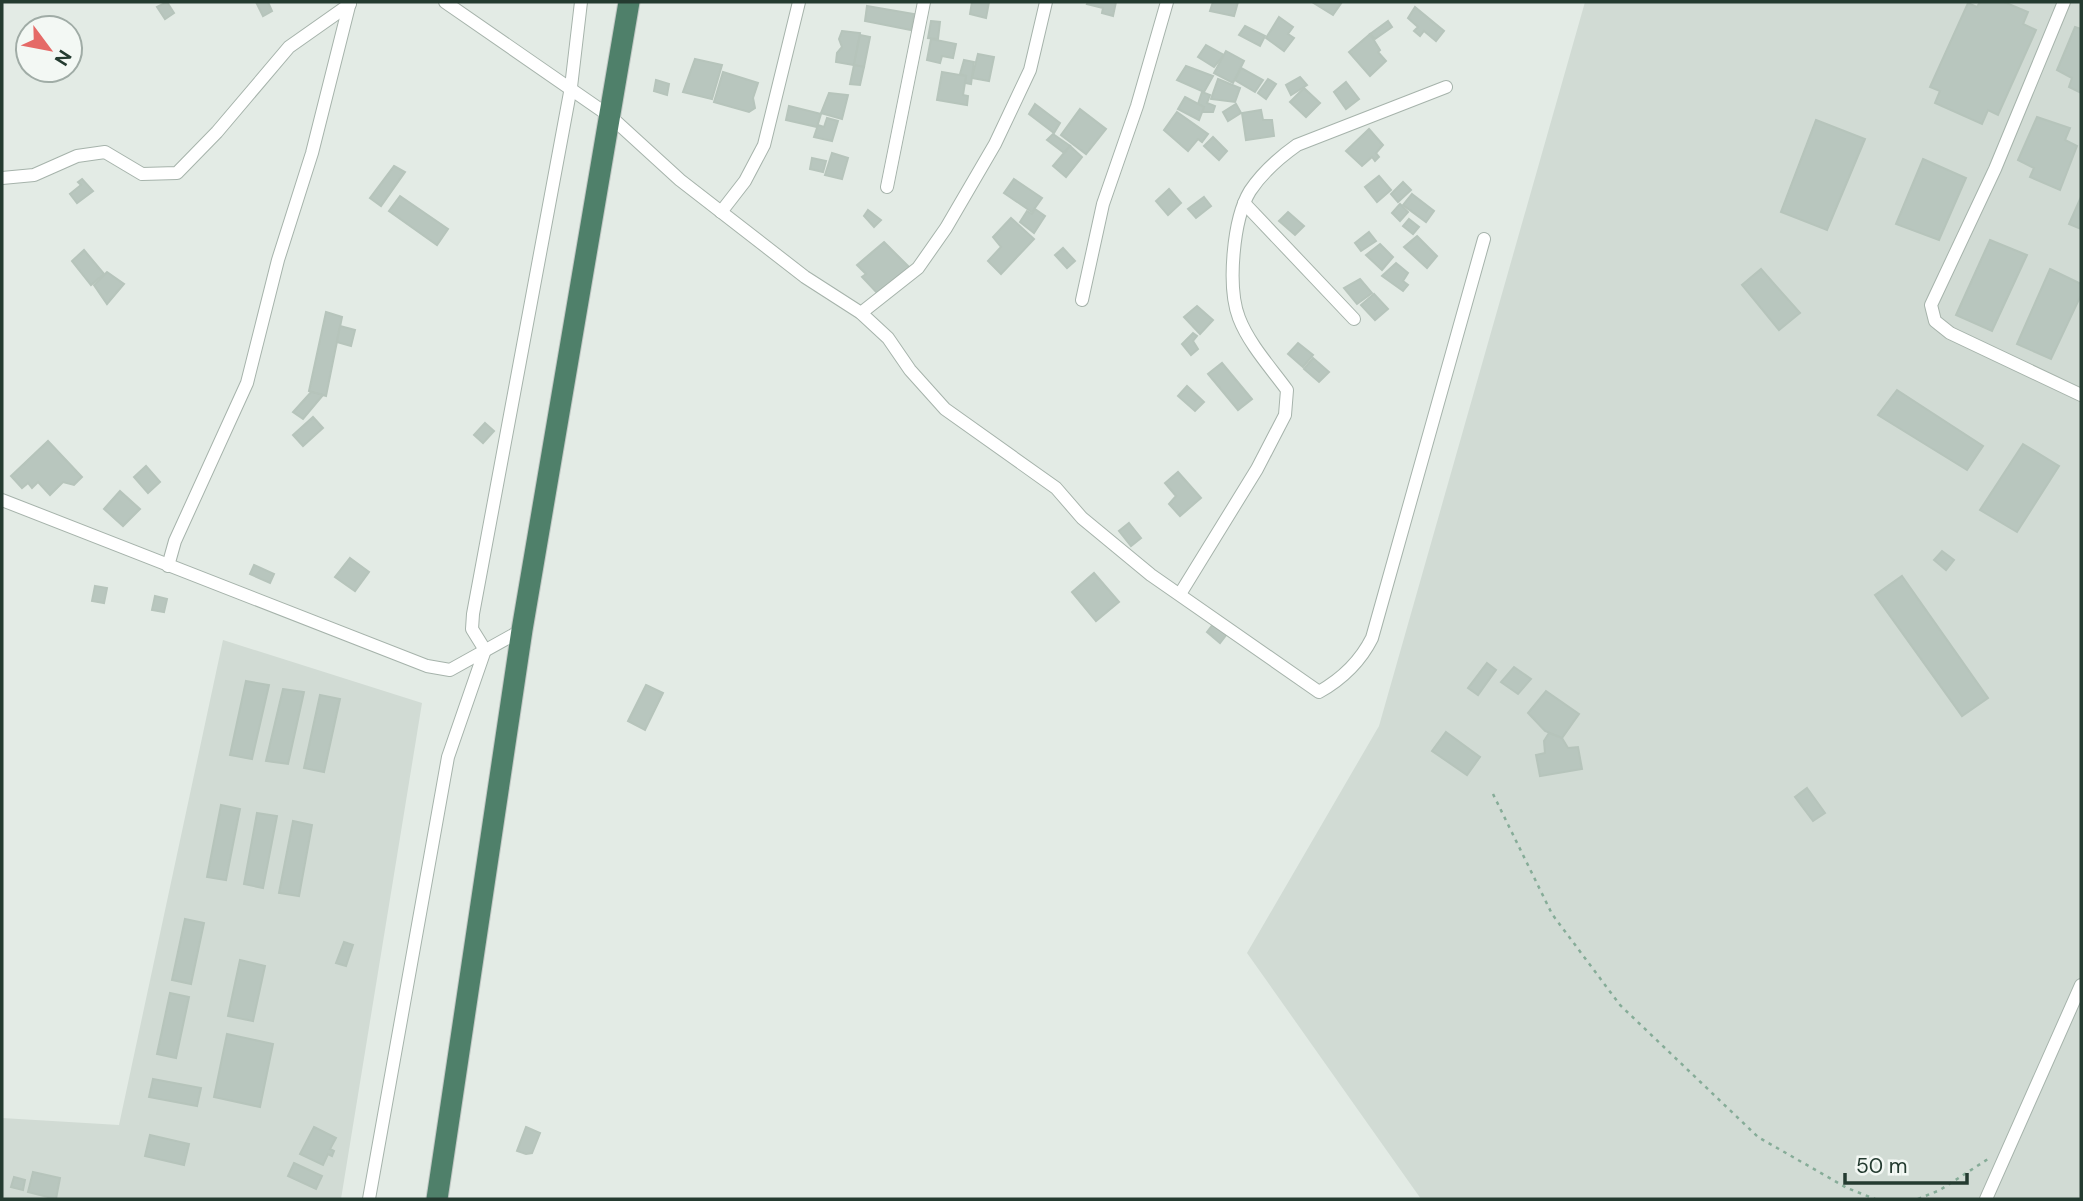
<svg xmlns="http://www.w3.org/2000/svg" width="2083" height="1201" font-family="'DM Sans',sans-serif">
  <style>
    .built { fill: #d1dbd4 }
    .building { fill: #b8c6be; stroke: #b6c4bb; stroke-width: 2 }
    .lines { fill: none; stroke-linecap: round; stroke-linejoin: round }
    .minor-casing { stroke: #a6b3ab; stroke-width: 14 }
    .trunk-casing { stroke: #c2c8c5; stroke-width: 23 }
    .path { stroke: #86ac98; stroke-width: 2.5; stroke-dasharray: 3.5 5; stroke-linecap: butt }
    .minor { stroke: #fff; stroke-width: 12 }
    .trunk { stroke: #4f806a; stroke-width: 21 }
  </style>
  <rect width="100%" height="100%" fill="#e3ebe5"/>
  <g class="built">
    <polygon points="1585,2 2081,2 2081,1199 1421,1199 1247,953 1379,726"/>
    <polygon points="223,640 422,703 341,1199 2,1199 2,1118 119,1125"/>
  </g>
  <g class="building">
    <polygon points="167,2 174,13 165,19 157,7"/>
    <polygon points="256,2 268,2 272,11 263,16"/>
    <polygon points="972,2 989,2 986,18 970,14"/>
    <polygon points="1088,2 1116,2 1113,16 1102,13 1103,8 1087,4"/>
    <polygon points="1213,2 1238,2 1234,16 1210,11"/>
    <polygon points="1312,2 1342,2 1333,15"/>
    <polygon points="1980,2 2004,2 2028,12 2023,24 2036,30 1998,115 1988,110 1982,124 1935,103 1940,91 1930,87 1968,3 1977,7"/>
    <polygon points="867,6 914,14 911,30 865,21"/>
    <polygon points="1415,7 1444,31 1436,41 1424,31 1420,36 1414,31 1418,27 1408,18"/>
    <polygon points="1279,17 1293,27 1288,34 1294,38 1284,51 1266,38"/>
    <polygon points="931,21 940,22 938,39 928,38"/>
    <polygon points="1388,21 1392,27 1375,39 1370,34"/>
    <polygon points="1245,26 1265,36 1260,46 1239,35"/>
    <polygon points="2075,27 2081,29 2081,93 2069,87 2072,78 2057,70"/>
    <polygon points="842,31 860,33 854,65 836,62 837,53 842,47 839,39"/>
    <polygon points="1370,34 1380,50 1378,52 1386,61 1370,76 1349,52"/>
    <polygon points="860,35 870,37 864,67 854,65"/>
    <polygon points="931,39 956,44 953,58 942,56 940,63 927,60"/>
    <polygon points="1206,45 1224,55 1214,67 1198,57"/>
    <polygon points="1226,51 1244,61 1233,83 1214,73"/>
    <polygon points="978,54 994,57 989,81 972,78"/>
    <polygon points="695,59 722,65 712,99 683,92"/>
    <polygon points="964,60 974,62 971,84 965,83 966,76 960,74"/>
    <polygon points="854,65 864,67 860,85 850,84"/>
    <polygon points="1186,66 1213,76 1204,92 1177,80"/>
    <polygon points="1241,68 1263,80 1255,92 1235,80"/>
    <polygon points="723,72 758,83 753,98 755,108 749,112 714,102"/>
    <polygon points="942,72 966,76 963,95 968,96 967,105 937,100"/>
    <polygon points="1300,77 1307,85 1291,95 1286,85"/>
    <polygon points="1218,79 1240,88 1235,102 1211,99"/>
    <polygon points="1268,79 1276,84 1266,99 1258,93"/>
    <polygon points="656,80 669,84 667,95 654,91"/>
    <polygon points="1346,82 1359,99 1346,109 1334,92"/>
    <polygon points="1304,88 1320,103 1306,117 1290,102"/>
    <polygon points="1202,92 1210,95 1207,103 1215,106 1213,112 1202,112 1204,107 1198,104"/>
    <polygon points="829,93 848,95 842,119 821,113"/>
    <polygon points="1185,97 1204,107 1199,120 1178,109"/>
    <polygon points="1035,104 1060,123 1054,133 1029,114"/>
    <polygon points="1236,104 1241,113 1228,121 1223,112"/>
    <polygon points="789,106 821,114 817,127 786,120"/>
    <polygon points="1080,109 1106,129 1086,154 1061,135"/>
    <polygon points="1261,110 1263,120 1272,120 1274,136 1246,140 1242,113"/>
    <polygon points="1177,112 1208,134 1202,142 1198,139 1188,151 1164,130"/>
    <polygon points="2037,117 2070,128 2065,140 2077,146 2060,190 2030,177 2034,168 2018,160"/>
    <polygon points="827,118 838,121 832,141 814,137 818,125 824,127"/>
    <polygon points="1816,120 1865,139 1827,230 1781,212"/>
    <polygon points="1369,129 1383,145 1376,153 1379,157 1375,161 1372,157 1362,166 1346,151"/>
    <polygon points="1053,134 1070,146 1064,153 1047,140"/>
    <polygon points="1213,137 1227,151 1219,160 1204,146"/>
    <polygon points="1070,146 1082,157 1066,177 1053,166"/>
    <polygon points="832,153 848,158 842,179 825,175"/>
    <polygon points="812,158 826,161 823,172 810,169"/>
    <polygon points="1923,159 1966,178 1939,240 1896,224"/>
    <polygon points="394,166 405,172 381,206 370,198"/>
    <polygon points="1379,176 1391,190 1377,202 1365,187"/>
    <polygon points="82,179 93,191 77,203 70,194 81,185 78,182"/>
    <polygon points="1014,179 1042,198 1032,212 1004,193"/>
    <polygon points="1403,182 1411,190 1398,202 1391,194"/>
    <polygon points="1169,189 1181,203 1168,215 1156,201"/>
    <polygon points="1412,194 1434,211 1426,222 1403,205"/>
    <polygon points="400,196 448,229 437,245 389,211"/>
    <polygon points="1204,197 1211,206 1196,218 1188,209"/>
    <polygon points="2081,197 2081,229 2069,224"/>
    <polygon points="1400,204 1408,212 1400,221 1392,213"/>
    <polygon points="1035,209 1045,216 1034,233 1020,222 1027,211 1032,214"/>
    <polygon points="868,210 881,220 874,227 864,216"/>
    <polygon points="1288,212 1304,226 1295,235 1279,221"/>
    <polygon points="1011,218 1034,239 1001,274 988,261 1001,247 993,237"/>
    <polygon points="1409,219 1419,227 1413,234 1403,226"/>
    <polygon points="1369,232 1376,241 1361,251 1355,243"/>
    <polygon points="1417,236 1437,256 1427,268 1404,247"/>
    <polygon points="1990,240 2027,255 1992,331 1956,315"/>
    <polygon points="884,242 910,268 878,294 862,277 866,274 857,265"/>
    <polygon points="1380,244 1393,257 1382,270 1366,255"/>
    <polygon points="1063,248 1075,261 1067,268 1055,255"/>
    <polygon points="84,250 104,274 91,285 72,261"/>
    <polygon points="1396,263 1408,273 1403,281 1408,285 1403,291 1382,276"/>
    <polygon points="1761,269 1800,313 1779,330 1742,285"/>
    <polygon points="2050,269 2081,284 2081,295 2051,359 2017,344"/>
    <polygon points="107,272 124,284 107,304 94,285"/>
    <polygon points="1360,279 1372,293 1357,304 1344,288"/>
    <polygon points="1374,294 1388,309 1375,320 1361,305"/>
    <polygon points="1197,306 1213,320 1200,334 1184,317"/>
    <polygon points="326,312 342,317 326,396 309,391"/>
    <polygon points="340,326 355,330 351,346 337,342"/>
    <polygon points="1193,333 1197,336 1193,341 1198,349 1191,355 1182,344"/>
    <polygon points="1298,343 1313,355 1303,367 1288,354"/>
    <polygon points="1313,358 1329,372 1319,382 1304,369"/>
    <polygon points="1222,363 1252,399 1238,410 1208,374"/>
    <polygon points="1187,386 1204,402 1195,411 1178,396"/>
    <polygon points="1897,390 1983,446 1967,470 1878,415"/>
    <polygon points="311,392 323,395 303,419 293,412"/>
    <polygon points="313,417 323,428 303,446 293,435"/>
    <polygon points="485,423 494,431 483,443 474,435"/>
    <polygon points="48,441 82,477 74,485 63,482 50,495 38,482 32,488 28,483 22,488 11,476"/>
    <polygon points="2023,444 2059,466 2017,532 1980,510"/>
    <polygon points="146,466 160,482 148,493 134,477"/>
    <polygon points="1178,472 1201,498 1180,516 1169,504 1176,496 1165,483"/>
    <polygon points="120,491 140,509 123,526 104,509"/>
    <polygon points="1129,523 1141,538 1131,546 1119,531"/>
    <polygon points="1942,551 1954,560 1946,570 1934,560"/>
    <polygon points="350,558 369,572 355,591 335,577"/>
    <polygon points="254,565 274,574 270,583 250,574"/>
    <polygon points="1094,573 1119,602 1096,621 1072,592"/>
    <polygon points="1902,576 1988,698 1962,716 1875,595"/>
    <polygon points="95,586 107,588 104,603 92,601"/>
    <polygon points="155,596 167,599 164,612 152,610"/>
    <polygon points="1214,623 1227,634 1220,643 1207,632"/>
    <polygon points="1487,663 1496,670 1478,695 1468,688"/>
    <polygon points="1514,667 1531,679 1518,694 1501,682"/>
    <polygon points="246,681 269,685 252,759 230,755"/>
    <polygon points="646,685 663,693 645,730 628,721"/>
    <polygon points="283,689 304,692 288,764 266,761"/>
    <polygon points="1546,691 1579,714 1562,738 1545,731 1528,713"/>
    <polygon points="320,695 340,699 324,772 304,768"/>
    <polygon points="1446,732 1480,757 1467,775 1432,751"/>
    <polygon points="1549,733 1562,738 1568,748 1578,747 1582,769 1540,776 1536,755 1545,753 1544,741"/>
    <polygon points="1807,788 1825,813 1813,821 1795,797"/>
    <polygon points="221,805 240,809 226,880 207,877"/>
    <polygon points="257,813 277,816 263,888 244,884"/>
    <polygon points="293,821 312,825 299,896 279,893"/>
    <polygon points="185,919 204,923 191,984 172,980"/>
    <polygon points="344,942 353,945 346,966 336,963"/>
    <polygon points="240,960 265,966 253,1021 228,1016"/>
    <polygon points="170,993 189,997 176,1058 157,1054"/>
    <polygon points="227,1034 273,1044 260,1107 214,1097"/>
    <polygon points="153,1079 201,1088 197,1106 149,1097"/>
    <polygon points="314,1127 336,1138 330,1149 334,1151 332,1156 328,1154 323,1165 300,1154"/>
    <polygon points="526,1127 540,1133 532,1153 526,1154 517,1151"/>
    <polygon points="150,1135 189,1144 184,1165 145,1156"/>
    <polygon points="294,1163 322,1176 316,1189 288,1176"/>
    <polygon points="33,1172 60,1178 56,1199 28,1192"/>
    <polygon points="14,1177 25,1180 23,1190 11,1187"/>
  </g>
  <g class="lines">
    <defs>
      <g id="minor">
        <path d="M445,2l166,115 69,63 125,97 56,36 27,25 22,32 35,39 111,79 26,30 69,57 168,117c23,-13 41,-30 53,-54l112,-399"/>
        <polyline points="2064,2 1995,169 1931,305 1935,321 1950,333 2081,395"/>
        <polyline points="2,178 34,175 77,156 105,152 142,174 177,173 217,132 289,47 350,4"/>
        <polyline points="887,187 924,2"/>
        <polyline points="1244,203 1354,319"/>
        <polyline points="721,212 745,181 764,145 799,2"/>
        <polyline points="1082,300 1103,204 1137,106 1167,2"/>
        <polyline points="861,313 918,268 946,228 995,144 1030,70 1046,2"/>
        <polyline points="2,500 427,666 450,670 522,630"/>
        <polyline points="168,566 175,541 247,383 278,260 312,153 350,2"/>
        <path d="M1180,594l77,-125 28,-54 2,-25c-16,-22 -38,-46 -48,-72 -12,-31 -6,-99 11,-127 12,-18 30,-34 47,-46l149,-58"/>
        <polyline points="369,1199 448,757 485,650 472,629 473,614 571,87 581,2"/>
        <polyline points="1986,1199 2081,985"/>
      </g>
      <polyline id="trunk" points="437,1199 522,630 629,2"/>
    </defs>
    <use href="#minor" class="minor-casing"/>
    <use href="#trunk" class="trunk-casing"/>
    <g class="path">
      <polyline points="1493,794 1552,914 1620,1005 1758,1137 1847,1188 1875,1199"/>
      <polyline points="1918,1199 1940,1190 1988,1159"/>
    </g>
    <use href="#minor" class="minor"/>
    <use href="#trunk" class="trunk"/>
  </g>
  <rect width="2083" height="1201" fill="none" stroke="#243b30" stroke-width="7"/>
  <g transform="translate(49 49) rotate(122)"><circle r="33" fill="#f3f8f4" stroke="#a0aca6" stroke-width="2"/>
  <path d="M0-5L12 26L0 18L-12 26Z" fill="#e56a67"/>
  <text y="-10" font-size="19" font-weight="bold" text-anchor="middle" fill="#243b30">N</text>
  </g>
  <path d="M1845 1173v10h122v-10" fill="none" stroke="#243b30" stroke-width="3.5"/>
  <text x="1856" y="1173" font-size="21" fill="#243b30" stroke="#f3f8f4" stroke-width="5" paint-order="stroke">50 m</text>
</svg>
